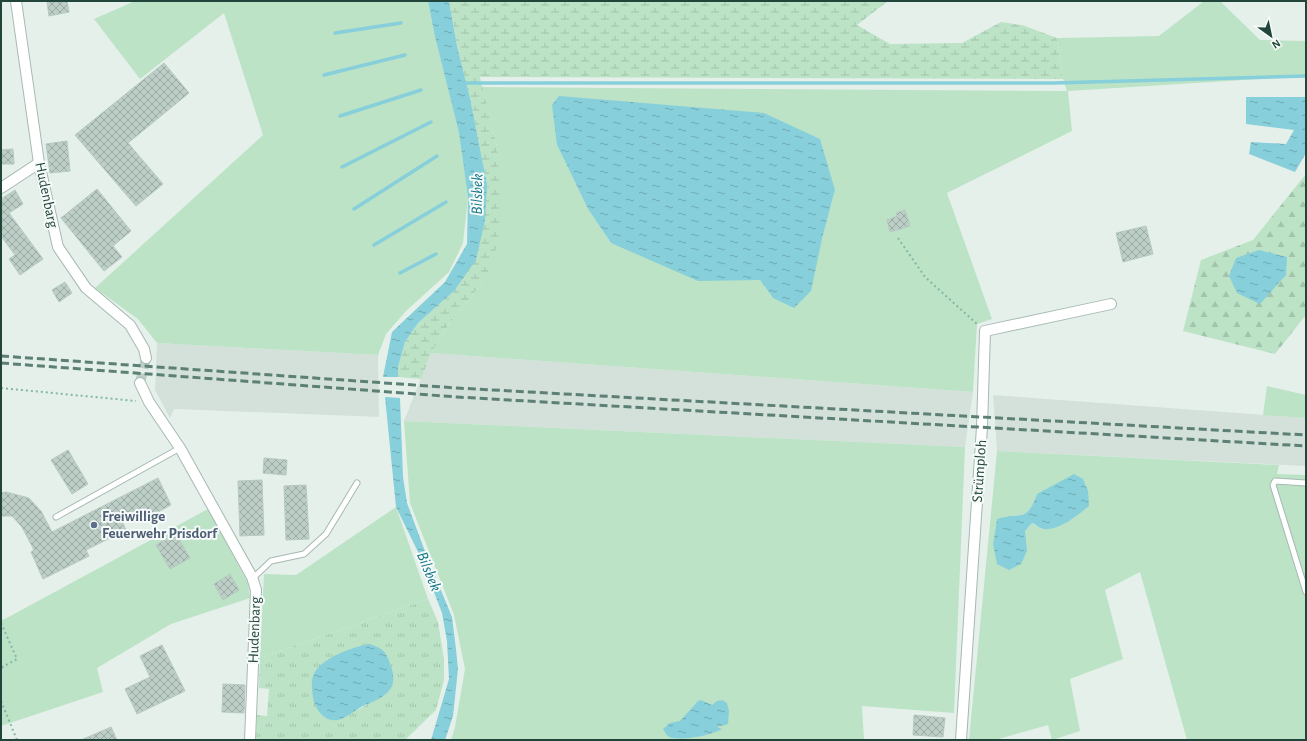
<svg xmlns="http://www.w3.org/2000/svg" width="1307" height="741" font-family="'Alegreya Sans',sans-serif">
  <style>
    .built { fill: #d3e1da }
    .green { fill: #bce3c6; fill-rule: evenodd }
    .forest { fill: url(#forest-firs) }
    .wetland { fill: url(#wetland-marsh) }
    .park { fill: url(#park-tufts); fill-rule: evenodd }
    .water { fill: url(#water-ripples) }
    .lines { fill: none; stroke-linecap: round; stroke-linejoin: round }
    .stream { stroke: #87cfda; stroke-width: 3.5 }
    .building { fill: url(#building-cross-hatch); stroke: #b6cac2 }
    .minor-tunnel { stroke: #becec8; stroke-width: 10; stroke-dasharray: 10 5; stroke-linecap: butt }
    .service-casing { stroke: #a6b9b2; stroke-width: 7 }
    .minor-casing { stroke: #a6b9b2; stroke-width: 12 }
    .path { stroke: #82b7a5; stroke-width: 2; stroke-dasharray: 2 3; stroke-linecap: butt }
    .service { stroke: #fff; stroke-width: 5 }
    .minor { stroke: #fff; stroke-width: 10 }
    .rail { stroke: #5c8075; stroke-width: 3; stroke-dasharray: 8 4; stroke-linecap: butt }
    .service-dot { fill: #5c6f8a; stroke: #f6fbf9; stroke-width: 1.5 }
    .labels { text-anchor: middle; stroke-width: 4; stroke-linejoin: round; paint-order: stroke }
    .street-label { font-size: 15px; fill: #21453a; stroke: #f6fbf9 }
    .service-label { font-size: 15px; font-weight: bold; fill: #4e5e75; stroke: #f6fbf9; text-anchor: start }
    .water-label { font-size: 16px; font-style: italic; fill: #137789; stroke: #f6fbf9 }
  </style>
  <defs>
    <pattern id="forest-firs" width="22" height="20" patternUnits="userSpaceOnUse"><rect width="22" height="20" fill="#bce3c6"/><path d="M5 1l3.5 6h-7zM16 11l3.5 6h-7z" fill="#a1c4ab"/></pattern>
    <pattern id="wetland-marsh" width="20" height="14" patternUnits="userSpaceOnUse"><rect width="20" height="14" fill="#bce3c6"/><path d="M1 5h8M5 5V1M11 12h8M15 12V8" fill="none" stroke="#a1c4ab"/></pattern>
    <pattern id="park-tufts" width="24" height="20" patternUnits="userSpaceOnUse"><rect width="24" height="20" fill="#bce3c6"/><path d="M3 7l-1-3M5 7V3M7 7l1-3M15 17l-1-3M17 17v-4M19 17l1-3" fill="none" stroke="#a1c4ab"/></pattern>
    <pattern id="water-ripples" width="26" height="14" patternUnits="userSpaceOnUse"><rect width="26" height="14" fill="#87cfda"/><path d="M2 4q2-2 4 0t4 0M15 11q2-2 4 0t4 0" fill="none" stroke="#6eaab2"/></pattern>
    <pattern id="building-cross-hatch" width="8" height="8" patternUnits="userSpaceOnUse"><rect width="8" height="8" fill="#bdcec7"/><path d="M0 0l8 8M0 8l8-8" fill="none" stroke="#99a9a3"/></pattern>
  </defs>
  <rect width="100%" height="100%" fill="#e5f0eb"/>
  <g class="built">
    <polygon points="157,343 378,355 379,417 174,409 170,418 155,390"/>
    <polygon points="431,353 973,392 965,447 404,421"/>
    <polygon points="993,395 1306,418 1306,466 997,451"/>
  </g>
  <g class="green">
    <polygon points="135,1 428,1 435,37 459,133 468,198 463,243 449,272 406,311 386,334 378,355 157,343 138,319 95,288 263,135 224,13 140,79 94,19"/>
    <path d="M1204,1h16l40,39 46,1v35l-238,15 4,40 -125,62 45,126 -15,5 -4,68 -542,-39 18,-29 37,-46 11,-131 -15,-60 585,4 -4,-12 -6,-41 102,-2zM557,145l278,45 -13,49 -49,59 -13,-18 -149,-37 -23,-34z"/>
    <polygon points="1267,386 1306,395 1306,418 1263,415"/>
    <polygon points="404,421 965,447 954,713 862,706 864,740 451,740 455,727 465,669 454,615 410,503"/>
    <path d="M997,451l282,14 -2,9 29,1v264l-119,1 -47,-168 -35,18 18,69 -53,20 10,52 -28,9 -4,-15 -53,15h-26zM1037,494l4,35 -9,-6 -7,8 -32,13 4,-24c24,-10 29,4 40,-26z"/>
    <polygon points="396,507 428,599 260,658 264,574 296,575"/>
    <polygon points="208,509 248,583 250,598 171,624 97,668 103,692 1,726 1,617 3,620"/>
  </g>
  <polygon class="forest" points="1306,174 1306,315 1275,354 1183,331 1201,260 1253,240"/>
  <polygon class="wetland" points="449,1 888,1 857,25 890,44 962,43 1001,22 1022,25 1057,38 1063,79 480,77 497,147 501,203 498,242 486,278 449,324 431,353 421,379 398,377 398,367 405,342 418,323 454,291 487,184 470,98 457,46"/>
  <path class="park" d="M428,599l10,23 6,37v21l-8,30 -31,30h-149l1,-25 10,1 2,-27 -10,-1 1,-30zM327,659l60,33c-14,10 -29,17 -44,26z"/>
  <g class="water">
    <polygon points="428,1 449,1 457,46 470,98 487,184 485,220 476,260 454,291 418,323 405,342 398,367 398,377 383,377 392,332 445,282 467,244 468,198 459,133 435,37"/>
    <polygon points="559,96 764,113 820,139 835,190 822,239 811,291 794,308 773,298 760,280 698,281 611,243 588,209 557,145 552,105"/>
    <polygon points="1246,97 1306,97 1306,153 1295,172 1249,154 1251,142 1286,144 1294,130 1246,124"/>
    <polygon points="1259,250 1287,257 1286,275 1260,304 1237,293 1229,276 1236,258"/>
    <polygon points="385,397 400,398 403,477 407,503 426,554 452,617 456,649 458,669 453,716 445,740 431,740 449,679 447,641 442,613 420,556 396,507"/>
    <path d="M1074,474l9,5 5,12 1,15c-11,9 -34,28 -49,22 -2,-1 -5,-4 -8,-5l-7,8 2,20 -6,13 -12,6 -12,-6 -4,-20 4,-25c24,-8 29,5 40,-25z"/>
    <path d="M370,644c12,5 16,6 20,20 2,4 4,12 3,18 -2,14 -21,20 -32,25 -10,6 -21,17 -33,12 -8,-4 -14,-13 -15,-22 -1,-6 -2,-15 0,-21 7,-18 39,-29 57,-32z"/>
    <path d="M701,700l11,5 5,-4 5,-1 5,3 2,8 -1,13 -11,3 5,2c-12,7 -41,12 -53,8 -3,-2 -4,-5 -6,-8l7,-6 10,-2 18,-20z"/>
  </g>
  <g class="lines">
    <g class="stream">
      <polyline points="335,33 401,23"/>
      <polyline points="324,75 405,55"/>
      <polyline points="461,83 1054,83 1306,76"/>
      <polyline points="340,116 421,90"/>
      <polyline points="342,167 431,122"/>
      <polyline points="354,209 437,156"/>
      <polyline points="374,245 446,202"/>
      <polyline points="400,273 436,254"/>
    </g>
  </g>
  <g class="building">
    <polygon points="47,1 67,1 69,12 49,16"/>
    <polygon points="164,63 189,93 128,143 163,184 136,206 75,135"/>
    <polygon points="67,141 70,171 50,173 46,144"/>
    <polygon points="13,149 14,164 1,164 1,150"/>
    <polygon points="97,189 131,231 113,246 122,257 104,271 61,218"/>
    <polygon points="15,190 23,204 9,213 43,259 20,275 9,259 15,255 1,236 1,199"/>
    <polygon points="905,210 910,226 890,232 887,220 897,216 896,213"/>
    <polygon points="1146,226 1153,254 1123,262 1116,233"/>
    <polygon points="65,282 72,293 59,302 52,290"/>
    <polygon points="68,450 88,484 72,494 51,460"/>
    <polygon points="264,458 287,460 286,475 263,473"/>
    <polygon points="158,478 171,505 143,520 139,512 122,521 126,530 86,550 89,556 43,579 31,552 34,550 22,527 12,516 1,516 1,493 6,492 29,498 41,511 52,532"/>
    <polygon points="262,480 264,535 240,536 238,481"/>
    <polygon points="306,485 309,539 286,540 284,486"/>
    <polygon points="176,534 190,558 170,569 156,545"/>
    <polygon points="230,574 239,590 223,600 214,584"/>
    <polygon points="162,645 185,691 137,714 125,689 150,677 140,656"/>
    <polygon points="223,684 245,685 244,713 222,712"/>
    <polygon points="914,715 945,718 943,737 913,735"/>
    <polygon points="111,727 117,740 81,740"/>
  </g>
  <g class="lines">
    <polyline class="minor-tunnel" points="140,383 146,358"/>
    <defs>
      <g id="service">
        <polyline points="1306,483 1275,481 1273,485 1306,592"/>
        <polyline points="56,517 180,448"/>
        <polyline points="252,579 271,561 304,554 326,534 357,483"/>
      </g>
      <g id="minor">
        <polyline points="16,1 39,163 58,247 86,288 130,325 144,349 146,358"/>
        <polyline points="1,188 39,163"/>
        <polyline points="140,383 149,402 180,448 252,577 256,590 250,740"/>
        <polyline points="961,740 982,427 985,331 1111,304"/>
      </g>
    </defs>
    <use href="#service" class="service-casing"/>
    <use href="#minor" class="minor-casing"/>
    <g class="path">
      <polyline points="898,238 925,277 977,324"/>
      <polyline points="1,388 136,401"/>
      <polyline points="1,623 17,659 1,668"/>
      <polyline points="1,701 17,740"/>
    </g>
    <use href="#service" class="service"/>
    <use href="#minor" class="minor"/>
    <g class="rail">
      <polyline points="1,356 457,388 1306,435"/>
      <polyline points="1,363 457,397 1306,446"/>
    </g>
  </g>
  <circle class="service-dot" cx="94" cy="525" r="4"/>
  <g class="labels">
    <g class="street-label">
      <text transform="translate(47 195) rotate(78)" y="5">Hudenbarg</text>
      <text transform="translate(979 471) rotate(-86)" y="5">Strümploh</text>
      <text transform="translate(254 630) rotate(-88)" y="5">Hudenbarg</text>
    </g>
    <g class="service-label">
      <text x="102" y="521">Freiwillige<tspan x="102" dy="17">Feuerwehr Prisdorf</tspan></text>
    </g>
    <g class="water-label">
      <text transform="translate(476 194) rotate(-89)" y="6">Bilsbek</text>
      <text transform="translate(430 571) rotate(68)" y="6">Bilsbek</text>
    </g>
  </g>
  <rect width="1307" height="741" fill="none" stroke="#21453a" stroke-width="4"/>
  <g transform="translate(1271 36) rotate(147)" stroke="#f6fbf9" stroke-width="3" paint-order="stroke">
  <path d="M0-3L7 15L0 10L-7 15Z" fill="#21453a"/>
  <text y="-6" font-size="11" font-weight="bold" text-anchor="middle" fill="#21453a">N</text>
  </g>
</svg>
